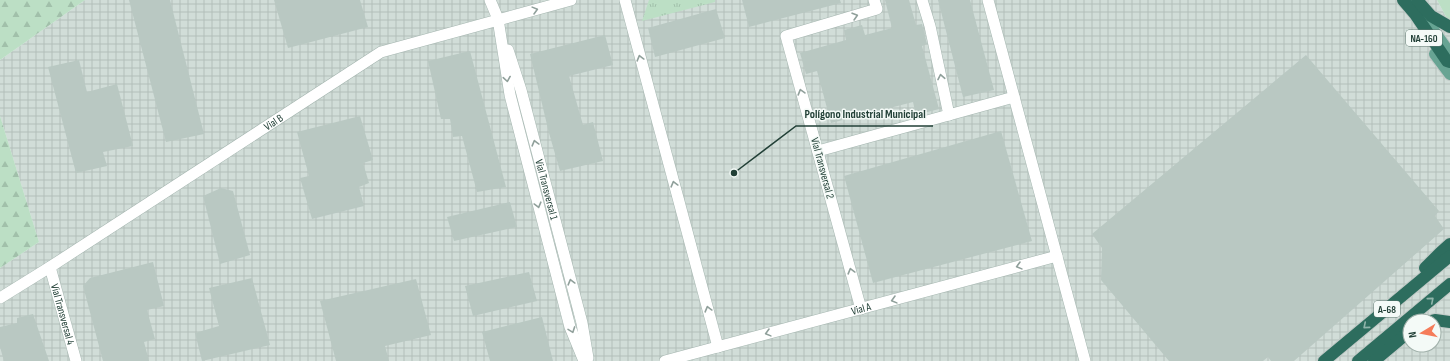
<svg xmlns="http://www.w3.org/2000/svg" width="1450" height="361" font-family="'Sofia Sans Condensed',sans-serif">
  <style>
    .industrial { fill: url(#industrial-grid); fill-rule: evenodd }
    .grass { fill: #bcdfc5 }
    .forest { fill: url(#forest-firs) }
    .park { fill: url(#park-tufts) }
    .building { fill: #b9c8c2 }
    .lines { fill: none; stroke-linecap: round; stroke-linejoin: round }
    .street-casing { stroke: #a5b6b0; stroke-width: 12 }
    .primary-casing { stroke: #c1cac7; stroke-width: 14 }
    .highway-casing { stroke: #c1cac7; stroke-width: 14 }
    .street { stroke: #fff; stroke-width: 11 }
    .primary { stroke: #67a493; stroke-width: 12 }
    .highway { stroke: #2d6d5e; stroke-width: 12 }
    .oneway { stroke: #90a09b }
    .oneway2 { stroke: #90b4aa }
    .labels { text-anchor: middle; stroke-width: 3; stroke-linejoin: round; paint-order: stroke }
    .shield { fill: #f4faf7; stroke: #617871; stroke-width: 1 }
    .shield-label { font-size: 10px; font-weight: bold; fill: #224037 }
    .street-label { font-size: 11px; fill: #224037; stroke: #f4faf7 }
    .leader { fill: none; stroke: #224037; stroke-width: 1.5 }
    .callout-dot { fill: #224037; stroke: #f4faf7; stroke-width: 1.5 }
    .callout-label { font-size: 12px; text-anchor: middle; font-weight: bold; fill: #224037; stroke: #f4faf7; stroke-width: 3; stroke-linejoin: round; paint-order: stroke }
  </style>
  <defs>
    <pattern id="industrial-grid" width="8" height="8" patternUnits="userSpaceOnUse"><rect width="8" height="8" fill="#d1ddd8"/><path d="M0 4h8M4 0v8" fill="none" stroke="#b3bfba"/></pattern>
    <pattern id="forest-firs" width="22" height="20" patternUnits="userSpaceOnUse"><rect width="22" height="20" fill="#bcdfc5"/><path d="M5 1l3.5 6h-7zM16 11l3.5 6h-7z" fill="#a1c0aa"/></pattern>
    <pattern id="park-tufts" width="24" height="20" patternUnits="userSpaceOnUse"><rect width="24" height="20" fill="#bcdfc5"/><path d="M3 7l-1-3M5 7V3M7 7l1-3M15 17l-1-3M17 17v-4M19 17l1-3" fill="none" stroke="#a1c0aa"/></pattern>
  </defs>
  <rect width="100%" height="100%" fill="#e3ede9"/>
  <path class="industrial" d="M85,0h1352l13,24v337h-1450v-93l39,-26 -39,-126v-56zM1410,321h24v24h-24z"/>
  <polygon class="grass" points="1437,0 1450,0 1450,24"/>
  <g class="forest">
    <polygon points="0,0 85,0 0,60"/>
    <polygon points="0,116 39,242 0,268"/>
  </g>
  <polygon class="park" points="649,0 715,0 715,2 642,21"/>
  <g class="building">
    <polygon points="129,0 170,0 204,134 166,142"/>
    <polygon points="274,0 360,0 368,27 288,48"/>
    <polygon points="742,0 840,0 841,3 749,27"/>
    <polygon points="885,0 909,0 916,25 922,24 927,44 922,46 939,109 916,115 913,102 831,123 817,71 806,74 800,53 846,40 844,30 862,25 865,35 892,28"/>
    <polygon points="938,0 970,0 994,90 963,97"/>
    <polygon points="716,9 725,38 655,57 648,28"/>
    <polygon points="605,35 613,65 569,76 583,125 593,122 603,161 560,171 549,133 530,54"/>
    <polygon points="470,51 506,187 477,192 462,136 453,137 450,119 441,119 428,61"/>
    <polygon points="1306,55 1439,211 1435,216 1444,229 1294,361 1271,361 1268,357 1263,361 1169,361 1101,280 1102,248 1092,234"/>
    <polygon points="79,60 87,92 117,84 133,146 103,152 107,166 76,173 48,67"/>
    <polygon points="360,116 373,160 363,163 369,183 359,187 364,206 312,219 300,178 309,176 297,132"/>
    <polygon points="1001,131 1032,241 873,283 844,176"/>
    <polygon points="221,188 233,191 250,255 220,264 203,196"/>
    <polygon points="510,202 517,227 454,241 447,217"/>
    <polygon points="153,262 164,306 147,310 155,339 144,342 149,361 103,361 83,286 90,278"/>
    <polygon points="529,272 537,301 473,316 465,286"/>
    <polygon points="252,278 270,345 202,361 195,333 219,326 209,288"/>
    <polygon points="416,279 431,335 385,346 389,361 336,361 320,301"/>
    <polygon points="33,314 49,361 4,361 0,347 0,327 17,323 17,318"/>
    <polygon points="542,317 553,361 490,361 482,332"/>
  </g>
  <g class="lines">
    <defs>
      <g id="street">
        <polyline points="490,0 498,19 510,95 570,327 584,361"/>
        <polyline points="625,0 718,347"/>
        <polyline points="922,0 930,26 949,115"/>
        <polyline points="988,0 1085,361"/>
        <path id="s1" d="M508,50l13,40 61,233 6,35"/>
        <polyline points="818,151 1014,97"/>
        <path id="s2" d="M50,267l26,94"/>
        <path id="s3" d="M0,298l50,-31 331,-215 190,-52"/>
        <polyline points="861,309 786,36 877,9 874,0"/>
        <path id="s4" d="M665,361l392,-105"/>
      </g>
      <g id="primary">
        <polyline points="1426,20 1450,54"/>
        <polyline points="1435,54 1450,74"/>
      </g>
      <g id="highway">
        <polyline points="1403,0 1415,14 1447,61 1450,62"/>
        <polyline points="1417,0 1431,16 1450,27"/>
        <polyline points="1425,268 1440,253 1450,244"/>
        <polyline points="1431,321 1435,320 1450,322"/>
        <polyline points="1324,361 1450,256"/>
        <polyline points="1358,361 1450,284"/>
        <polyline points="1374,361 1410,331"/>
      </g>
    </defs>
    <use href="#street" class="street-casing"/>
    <use href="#primary" class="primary-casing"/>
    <use href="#highway" class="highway-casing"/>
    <use href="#street" class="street"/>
    <use href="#primary" class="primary"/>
    <use href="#highway" class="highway"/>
  </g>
  <defs><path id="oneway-chevron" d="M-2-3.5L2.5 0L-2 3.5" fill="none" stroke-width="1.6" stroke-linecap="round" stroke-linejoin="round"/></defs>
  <g class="oneway">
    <use href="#oneway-chevron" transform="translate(535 10) rotate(-15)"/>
    <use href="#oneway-chevron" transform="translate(855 16) rotate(-16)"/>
    <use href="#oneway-chevron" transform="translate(640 58) rotate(-105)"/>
    <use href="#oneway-chevron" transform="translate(941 77) rotate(-101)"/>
    <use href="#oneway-chevron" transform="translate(507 79) rotate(81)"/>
    <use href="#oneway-chevron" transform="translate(801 92) rotate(-106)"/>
    <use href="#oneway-chevron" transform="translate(535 143) rotate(-105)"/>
    <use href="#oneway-chevron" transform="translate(674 184) rotate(-105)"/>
    <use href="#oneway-chevron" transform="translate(538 205) rotate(75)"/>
    <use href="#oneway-chevron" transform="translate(1019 266) rotate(165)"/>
    <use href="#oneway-chevron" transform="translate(851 271) rotate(-105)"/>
    <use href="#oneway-chevron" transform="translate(571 282) rotate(-105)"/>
    <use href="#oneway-chevron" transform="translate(894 300) rotate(165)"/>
    <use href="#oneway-chevron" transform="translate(708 309) rotate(-105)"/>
    <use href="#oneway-chevron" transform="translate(572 330) rotate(70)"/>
    <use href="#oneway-chevron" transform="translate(768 333) rotate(165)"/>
  </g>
  <g class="oneway2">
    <use href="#oneway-chevron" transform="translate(1431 300) rotate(-40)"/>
    <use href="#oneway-chevron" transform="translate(1366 326) rotate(140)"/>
  </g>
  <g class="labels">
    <g class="shield">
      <rect x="1406" y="30" width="36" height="16" rx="3"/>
      <rect x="1374" y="301" width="26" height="16" rx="3"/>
    </g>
    <g class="shield-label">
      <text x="1424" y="42">NA-160</text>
      <text x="1387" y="313">A-68</text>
    </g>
    <g class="street-label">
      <text dy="4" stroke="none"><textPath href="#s3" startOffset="325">Vial B</textPath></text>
      <text transform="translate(823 168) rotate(75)" y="4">Vial Transversal 2</text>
      <text dy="4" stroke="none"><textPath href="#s1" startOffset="145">Vial Transversal 1</textPath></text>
      <text dy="4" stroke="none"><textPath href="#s4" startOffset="203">Vial A</textPath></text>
      <text dy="4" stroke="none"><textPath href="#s2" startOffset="49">Vial Transversal 4</textPath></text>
    </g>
  </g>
  <path class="leader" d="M734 173L796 126H933"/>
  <circle class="callout-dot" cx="734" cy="173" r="4"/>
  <g class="callout-label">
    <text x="865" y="118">Polígono Industrial Municipal</text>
  </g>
  <g transform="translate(1422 333) rotate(260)"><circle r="19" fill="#f4faf7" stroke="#a0b0aa"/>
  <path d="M0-3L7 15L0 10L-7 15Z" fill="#f57c5a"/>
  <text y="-6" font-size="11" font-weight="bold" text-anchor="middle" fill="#224037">N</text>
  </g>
</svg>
